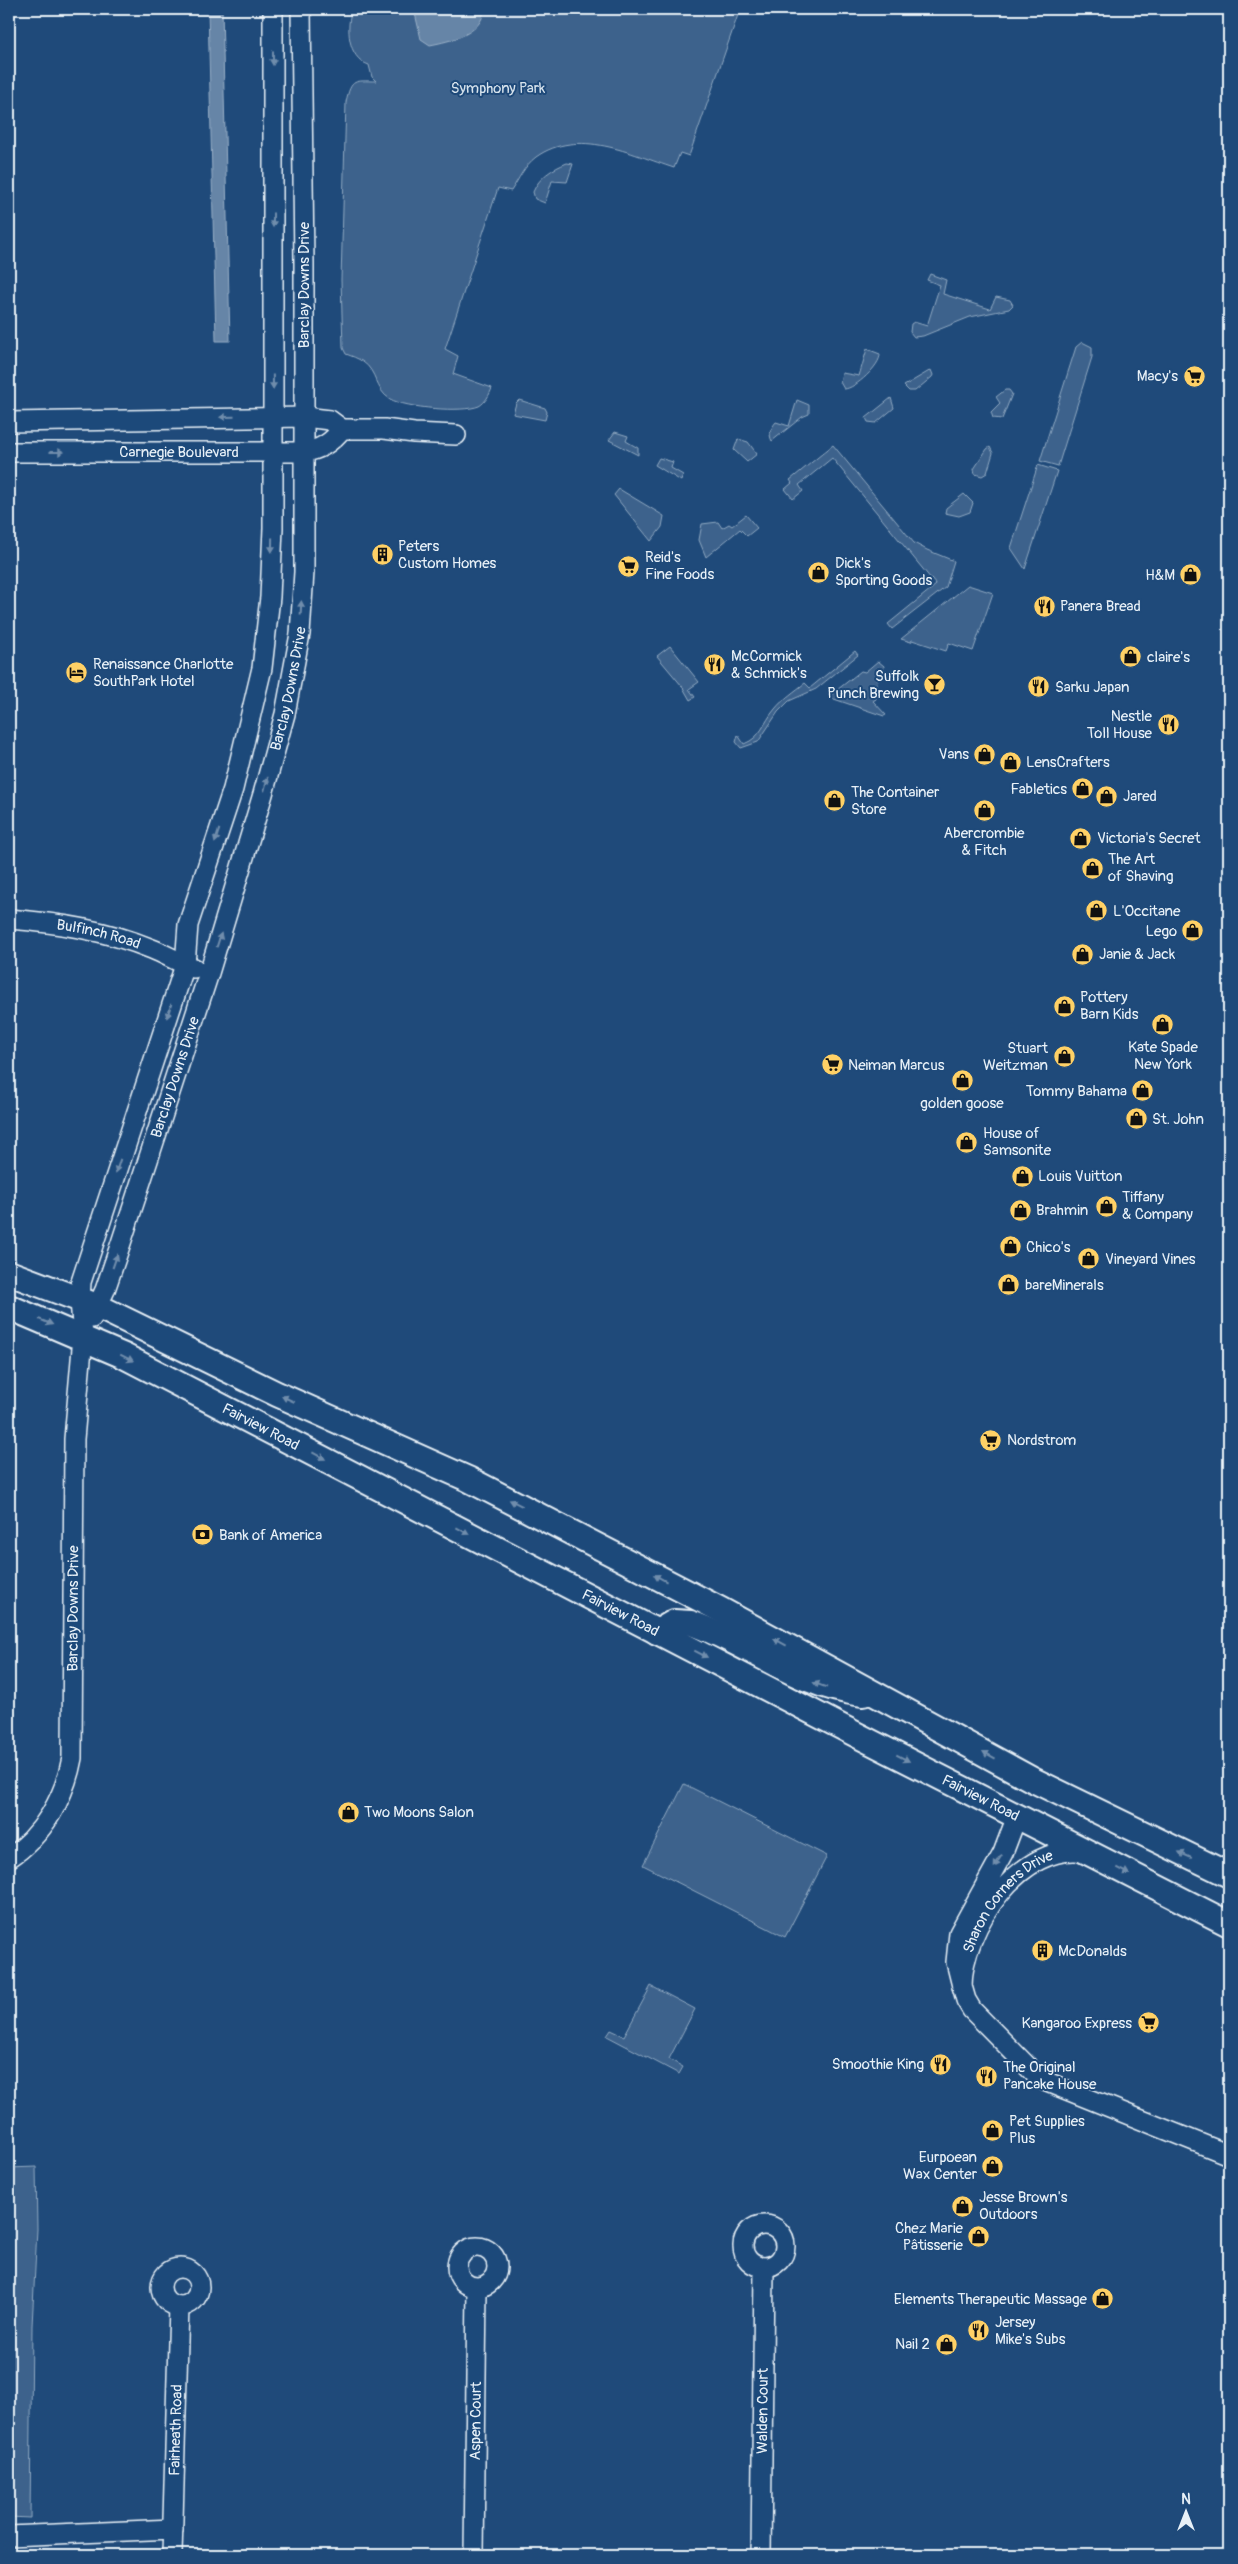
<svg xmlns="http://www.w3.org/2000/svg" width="1238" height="2564" font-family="Pangolin,sans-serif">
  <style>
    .green { fill: #3c628c; stroke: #92aac2 }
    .water { fill: #6685a7; stroke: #9ab0c7 }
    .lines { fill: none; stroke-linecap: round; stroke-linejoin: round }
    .minor-casing { stroke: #e8f1f8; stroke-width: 22 }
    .major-casing { stroke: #e8f1f8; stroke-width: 28 }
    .minor { stroke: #1f4a7a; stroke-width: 19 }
    .major { stroke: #1f4a7a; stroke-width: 24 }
    .oneway { fill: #6f8dac }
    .labels { text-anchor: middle; stroke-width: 4; stroke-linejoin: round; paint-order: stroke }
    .park-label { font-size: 15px; fill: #d7e3ed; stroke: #1f4a7a }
    .street-label { font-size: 15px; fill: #e8f1f8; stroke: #1f4a7a }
    .poi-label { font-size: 15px; fill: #e8f1f8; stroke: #1f4a7a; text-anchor: start }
  </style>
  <rect width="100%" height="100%" fill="#1f4a7a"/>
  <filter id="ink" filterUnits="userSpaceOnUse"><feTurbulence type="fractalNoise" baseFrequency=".02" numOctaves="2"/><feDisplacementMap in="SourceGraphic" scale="10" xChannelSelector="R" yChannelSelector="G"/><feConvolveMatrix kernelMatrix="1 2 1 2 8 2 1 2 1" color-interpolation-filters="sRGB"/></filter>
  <g filter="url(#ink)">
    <g class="green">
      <path d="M352,9h388l-51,147 -9,-3 -6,15c-43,-14 -96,-41 -138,-11 -12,9 -17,22 -25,34l-13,-3 -53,161 13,7 -5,18 39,14c-2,6 -7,15 -13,18 -17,7 -73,2 -89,-7 -15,-9 -13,-28 -27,-37 -5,-4 -12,-6 -17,-8l-3,-6 -2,-68 5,-178c5,-24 9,-21 30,-21l-4,-4 -3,-12c-22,-7 -23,-39 -17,-56z"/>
      <path d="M567,163l6,1 -6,18 -15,-1 -7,22 -10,-4 -2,-7c6,-15 19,-23 34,-29z"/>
      <polygon points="930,274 946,280 943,294 990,309 996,297 1010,300 1013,305 1009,309 970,317 923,336 914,337 910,332 911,324 914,322 927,326 940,285 927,280"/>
      <polygon points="1082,342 1092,347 1092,357 1058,466 1040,461 1076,347"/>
      <path d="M867,349l13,5c1,11 -25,35 -36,35l-4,-7 2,-9 17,3z"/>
      <polygon points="931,370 933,375 932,377 915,391 909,391 904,386"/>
      <polygon points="1005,390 1009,390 1012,394 1002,419 993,418 991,412 1000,403 996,397"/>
      <polygon points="891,398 894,408 876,423 868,422 866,418"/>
      <polygon points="519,400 545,408 547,412 545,420 513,414 516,403"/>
      <path d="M797,400l12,5v9l-7,3 -30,24c-4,-7 -1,-13 4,-19l13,4z"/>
      <polygon points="615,432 628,436 626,441 638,448 638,455 609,440"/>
      <polygon points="738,439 748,442 757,454 747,462 734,450"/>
      <polygon points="833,445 914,543 927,550 954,561 946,587 892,629 888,624 936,585 832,458 799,485 803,491 793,499 785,489 792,483 790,480"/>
      <polygon points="990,447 993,453 987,473 982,476 975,474 974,469 987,449"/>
      <polygon points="659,458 673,462 671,468 683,475 681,481 655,465"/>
      <polygon points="1038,465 1057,471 1025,569 1011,548"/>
      <polygon points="619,489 664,516 662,527 651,541 614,495"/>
      <polygon points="964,494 973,503 970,512 959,516 945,513 946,508"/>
      <polygon points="746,515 757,528 747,536 740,529 706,557 699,540 702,524 718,522 722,528 729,524 732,526"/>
      <polygon points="968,585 993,593 973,651 949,643 946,651 912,640 911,642 901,639"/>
      <polygon points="670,646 699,682 689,689 695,697 690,700 682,686 657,656"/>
      <path d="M855,651l3,4 -42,34 -27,12 -11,11 -20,30 -17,6 -5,-6 2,-7 6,9c18,-7 19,-21 31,-35 8,-10 20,-18 30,-26l5,5z"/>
      <polygon points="878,661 884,666 883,672 879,671 877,685 873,685 876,699 873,701 886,715 884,716 828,697 861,671 865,672"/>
      <polygon points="684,1784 827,1856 785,1937 643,1865"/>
      <polygon points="651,1986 695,2009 669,2059 683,2067 679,2074 607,2036 611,2030 624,2036"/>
      <polygon points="36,2167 37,2229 32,2326 30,2518 9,2517 9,2168"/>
    </g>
    <g class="water">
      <polygon points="208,9 222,9 230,341 216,341"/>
      <path d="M414,9h70c-1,25 -34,32 -54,36l-9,-6z"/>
    </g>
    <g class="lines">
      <defs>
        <g id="minor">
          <polyline points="9,422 304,417 330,420 342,429 384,429 414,433 456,435"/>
          <path id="s1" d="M9,452h295c17,-2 28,-10 38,-23"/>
          <path id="s2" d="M9,919c49,4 97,11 143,30 15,6 27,14 42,19"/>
          <path id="s3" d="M92,1318l13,-28 16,-47 88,-270 54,-179 22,-80 15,-80 4,-62v-309l-3,-254"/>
          <path id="s4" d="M1017,1816l-14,37 -44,80 -3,29 6,24c0,-57 59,-146 124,-134"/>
          <path id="s5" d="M9,1858c34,-22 56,-61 63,-100l2,-319 9,-102 -3,-37 1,-18 104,-317 3,-40 45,-136 29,-121 8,-71 3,-69v-519"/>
          <polyline points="962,1986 966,2000 972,2010 1035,2074 1047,2082 1229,2155"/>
          <circle cx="764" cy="2246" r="21"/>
          <circle cx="477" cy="2267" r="20"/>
          <circle cx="180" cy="2287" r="19"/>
          <polyline points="9,2536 173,2529"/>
          <path id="s6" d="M172,2555l7,-249"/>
          <path id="s7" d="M474,2555l3,-267"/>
          <path id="s8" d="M761,2555l3,-288"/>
        </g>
        <g id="major">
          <polyline points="9,1273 97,1306 277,1394 468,1479 721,1610 1031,1779 1229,1875"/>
          <path id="s9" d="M9,1307l115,49 735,380 370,188"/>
          <path d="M657,1632l17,-10 17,1c60,21 105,63 172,71"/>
        </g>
      </defs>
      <use href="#minor" class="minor-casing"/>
      <use href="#major" class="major-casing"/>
      <use href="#minor" class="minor"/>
      <use href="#major" class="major"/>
    </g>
    <defs><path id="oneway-solid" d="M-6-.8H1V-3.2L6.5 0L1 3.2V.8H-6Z" transform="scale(1.25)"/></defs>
    <g class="oneway">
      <use href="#oneway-solid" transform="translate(273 58) rotate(90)"/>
      <use href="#oneway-solid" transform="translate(273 220) rotate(90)"/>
      <use href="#oneway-solid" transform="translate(273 382) rotate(89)"/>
      <use href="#oneway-solid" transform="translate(227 417) rotate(179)"/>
      <use href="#oneway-solid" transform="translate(57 452)"/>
      <use href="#oneway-solid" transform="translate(272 545) rotate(91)"/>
      <use href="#oneway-solid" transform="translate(301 608) rotate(-87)"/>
      <use href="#oneway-solid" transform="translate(266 784) rotate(-75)"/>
      <use href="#oneway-solid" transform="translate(217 836) rotate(108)"/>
      <use href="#oneway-solid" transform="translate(219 940) rotate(-72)"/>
      <use href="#oneway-solid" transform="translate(169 1011) rotate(108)"/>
      <use href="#oneway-solid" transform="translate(118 1166) rotate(108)"/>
      <use href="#oneway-solid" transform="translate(115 1261) rotate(-71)"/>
      <use href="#oneway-solid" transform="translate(46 1322) rotate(22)"/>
      <use href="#oneway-solid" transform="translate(127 1358) rotate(26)"/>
      <use href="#oneway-solid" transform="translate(288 1399) rotate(-155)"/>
      <use href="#oneway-solid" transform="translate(319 1456) rotate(28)"/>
      <use href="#oneway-solid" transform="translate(516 1503) rotate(-154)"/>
      <use href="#oneway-solid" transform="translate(463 1531) rotate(28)"/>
      <use href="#oneway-solid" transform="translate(660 1578) rotate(-152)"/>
      <use href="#oneway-solid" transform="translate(780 1642) rotate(-152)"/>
      <use href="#oneway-solid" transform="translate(701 1654) rotate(27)"/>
      <use href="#oneway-solid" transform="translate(820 1685) rotate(-160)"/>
      <use href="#oneway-solid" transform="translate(989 1755) rotate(-151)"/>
      <use href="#oneway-solid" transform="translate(903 1758) rotate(27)"/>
      <use href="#oneway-solid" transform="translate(1185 1855) rotate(-155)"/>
      <use href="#oneway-solid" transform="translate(998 1861) rotate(122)"/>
      <use href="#oneway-solid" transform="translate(1123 1871) rotate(27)"/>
    </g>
  </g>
  <defs>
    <symbol id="supermarket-disc" viewBox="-11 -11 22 22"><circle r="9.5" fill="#ffd166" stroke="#1f4a7a"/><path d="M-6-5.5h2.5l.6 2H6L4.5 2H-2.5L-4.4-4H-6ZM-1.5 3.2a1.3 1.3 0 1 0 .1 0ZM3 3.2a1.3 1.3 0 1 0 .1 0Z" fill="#111"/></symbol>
    <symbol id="building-disc" viewBox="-11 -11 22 22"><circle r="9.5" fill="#ffd166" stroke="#1f4a7a"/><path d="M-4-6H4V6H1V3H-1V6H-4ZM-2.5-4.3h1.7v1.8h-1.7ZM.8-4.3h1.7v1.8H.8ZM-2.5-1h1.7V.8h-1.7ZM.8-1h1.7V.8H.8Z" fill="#111"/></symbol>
    <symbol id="shop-disc" viewBox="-11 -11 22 22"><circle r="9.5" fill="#ffd166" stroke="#1f4a7a"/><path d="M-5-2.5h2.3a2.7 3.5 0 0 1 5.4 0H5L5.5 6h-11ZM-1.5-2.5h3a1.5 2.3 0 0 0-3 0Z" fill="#111"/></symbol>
    <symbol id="restaurant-disc" viewBox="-11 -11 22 22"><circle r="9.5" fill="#ffd166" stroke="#1f4a7a"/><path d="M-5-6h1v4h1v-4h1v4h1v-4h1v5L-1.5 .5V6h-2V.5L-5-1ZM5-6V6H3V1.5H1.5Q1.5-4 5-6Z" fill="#111"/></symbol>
    <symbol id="hotel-disc" viewBox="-11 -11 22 22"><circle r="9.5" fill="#ffd166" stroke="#1f4a7a"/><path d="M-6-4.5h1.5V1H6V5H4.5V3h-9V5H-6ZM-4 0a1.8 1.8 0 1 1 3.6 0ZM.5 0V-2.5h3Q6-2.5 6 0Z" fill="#111"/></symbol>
    <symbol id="bar-disc" viewBox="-11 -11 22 22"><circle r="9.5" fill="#ffd166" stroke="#1f4a7a"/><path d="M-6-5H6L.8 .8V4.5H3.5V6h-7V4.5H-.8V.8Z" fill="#111"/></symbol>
    <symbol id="bank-disc" viewBox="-11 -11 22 22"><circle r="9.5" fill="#ffd166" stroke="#1f4a7a"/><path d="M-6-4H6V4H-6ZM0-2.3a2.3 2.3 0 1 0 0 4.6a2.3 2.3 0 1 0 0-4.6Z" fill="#111"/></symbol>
  </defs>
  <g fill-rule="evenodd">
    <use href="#supermarket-disc" x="1182" y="364" width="25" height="25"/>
    <use href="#building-disc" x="370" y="542" width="25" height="25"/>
    <use href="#supermarket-disc" x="616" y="554" width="25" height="25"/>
    <use href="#shop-disc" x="806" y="560" width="25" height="25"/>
    <use href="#shop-disc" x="1178" y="562" width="25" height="25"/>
    <use href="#restaurant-disc" x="1032" y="594" width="25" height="25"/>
    <use href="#shop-disc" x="1118" y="644" width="25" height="25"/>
    <use href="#restaurant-disc" x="702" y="652" width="25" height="25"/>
    <use href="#hotel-disc" x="64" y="660" width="25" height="25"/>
    <use href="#bar-disc" x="922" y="672" width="25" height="25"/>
    <use href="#restaurant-disc" x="1026" y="674" width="25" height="25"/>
    <use href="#restaurant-disc" x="1156" y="712" width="25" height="25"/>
    <use href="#shop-disc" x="972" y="742" width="25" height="25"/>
    <use href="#shop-disc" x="998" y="750" width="25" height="25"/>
    <use href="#shop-disc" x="1070" y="776" width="25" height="25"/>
    <use href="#shop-disc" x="1094" y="784" width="25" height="25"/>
    <use href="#shop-disc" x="822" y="788" width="25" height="25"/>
    <use href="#shop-disc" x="972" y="798" width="25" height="25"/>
    <use href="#shop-disc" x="1068" y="826" width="25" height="25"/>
    <use href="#shop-disc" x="1080" y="856" width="25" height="25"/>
    <use href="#shop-disc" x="1084" y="898" width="25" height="25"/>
    <use href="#shop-disc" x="1180" y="918" width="25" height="25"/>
    <use href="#shop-disc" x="1070" y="942" width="25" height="25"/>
    <use href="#shop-disc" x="1052" y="994" width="25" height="25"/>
    <use href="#shop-disc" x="1150" y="1012" width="25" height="25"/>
    <use href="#shop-disc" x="1052" y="1044" width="25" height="25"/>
    <use href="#supermarket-disc" x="820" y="1052" width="25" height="25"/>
    <use href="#shop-disc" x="950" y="1068" width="25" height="25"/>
    <use href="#shop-disc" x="1130" y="1078" width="25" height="25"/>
    <use href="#shop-disc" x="1124" y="1106" width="25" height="25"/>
    <use href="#shop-disc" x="954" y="1130" width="25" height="25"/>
    <use href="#shop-disc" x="1010" y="1164" width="25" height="25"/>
    <use href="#shop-disc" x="1094" y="1194" width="25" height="25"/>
    <use href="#shop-disc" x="1008" y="1198" width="25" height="25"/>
    <use href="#shop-disc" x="998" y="1234" width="25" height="25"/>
    <use href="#shop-disc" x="1076" y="1246" width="25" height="25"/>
    <use href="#shop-disc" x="996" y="1272" width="25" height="25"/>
    <use href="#supermarket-disc" x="978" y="1428" width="25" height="25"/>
    <use href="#bank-disc" x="190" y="1522" width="25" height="25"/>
    <use href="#shop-disc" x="336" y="1800" width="25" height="25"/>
    <use href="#building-disc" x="1030" y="1938" width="25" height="25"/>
    <use href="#supermarket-disc" x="1136" y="2010" width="25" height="25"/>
    <use href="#restaurant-disc" x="928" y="2052" width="25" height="25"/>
    <use href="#restaurant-disc" x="974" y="2064" width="25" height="25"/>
    <use href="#shop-disc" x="980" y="2118" width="25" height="25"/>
    <use href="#shop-disc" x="980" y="2154" width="25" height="25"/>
    <use href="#shop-disc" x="950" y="2194" width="25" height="25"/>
    <use href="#shop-disc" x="966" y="2224" width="25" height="25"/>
    <use href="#shop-disc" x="1090" y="2286" width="25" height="25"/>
    <use href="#restaurant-disc" x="966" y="2318" width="25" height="25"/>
    <use href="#shop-disc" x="934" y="2332" width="25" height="25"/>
  </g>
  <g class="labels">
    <g class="park-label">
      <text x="498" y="93">Symphony Park</text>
    </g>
    <g class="street-label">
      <text transform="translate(304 285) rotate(-90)" y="5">Barclay Downs Drive</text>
      <text dy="5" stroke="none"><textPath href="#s1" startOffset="170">Carnegie Boulevard</textPath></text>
      <text dy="5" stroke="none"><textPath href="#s3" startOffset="660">Barclay Downs Drive</textPath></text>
      <text dy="5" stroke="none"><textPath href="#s2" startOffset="91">Bulfinch Road</textPath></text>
      <text dy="5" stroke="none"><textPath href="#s3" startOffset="255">Barclay Downs Drive</textPath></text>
      <text dy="5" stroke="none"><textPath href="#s9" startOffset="279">Fairview Road</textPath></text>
      <text dy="5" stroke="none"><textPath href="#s5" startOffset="271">Barclay Downs Drive</textPath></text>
      <text dy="5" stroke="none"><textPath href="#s9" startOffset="684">Fairview Road</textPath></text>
      <text dy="5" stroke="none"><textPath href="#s9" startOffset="1089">Fairview Road</textPath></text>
      <text dy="5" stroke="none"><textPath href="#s4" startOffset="286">Sharon Corners Drive</textPath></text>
      <text dy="5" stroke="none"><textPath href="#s8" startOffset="144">Walden Court</textPath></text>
      <text dy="5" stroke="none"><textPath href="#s7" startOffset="134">Aspen Court</textPath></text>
      <text dy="5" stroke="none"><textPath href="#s6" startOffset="125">Fairheath Road</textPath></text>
    </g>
    <g class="poi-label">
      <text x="1178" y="381" text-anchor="end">Macy's</text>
      <text x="398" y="551">Peters<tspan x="398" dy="17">Custom Homes</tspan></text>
      <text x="645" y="562">Reid's<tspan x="645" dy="17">Fine Foods</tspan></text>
      <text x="835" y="568">Dick's<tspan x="835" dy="17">Sporting Goods</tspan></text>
      <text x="1175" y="580" text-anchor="end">H&amp;M</text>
      <text x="1060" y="611">Panera Bread</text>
      <text x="731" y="661">McCormick<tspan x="731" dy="17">&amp; Schmick's</tspan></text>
      <text x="1147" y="662">claire's</text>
      <text x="93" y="669">Renaissance Charlotte<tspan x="93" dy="17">SouthPark Hotel</tspan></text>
      <text x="919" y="681" text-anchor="end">Suffolk<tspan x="919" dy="17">Punch Brewing</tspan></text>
      <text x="1055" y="692">Sarku Japan</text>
      <text x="1152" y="721" text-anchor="end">Nestle<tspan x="1152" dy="17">Toll House</tspan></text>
      <text x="969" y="759" text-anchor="end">Vans</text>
      <text x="1026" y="767">LensCrafters</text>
      <text x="1067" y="794" text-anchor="end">Fabletics</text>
      <text x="851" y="797">The Container<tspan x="851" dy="17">Store</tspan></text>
      <text x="1123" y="801">Jared</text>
      <text x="984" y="838" text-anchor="middle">Abercrombie<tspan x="984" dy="17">&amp; Fitch</tspan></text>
      <text x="1097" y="843">Victoria's Secret</text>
      <text x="1108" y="864">The Art<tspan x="1108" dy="17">of Shaving</tspan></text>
      <text x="1113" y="916">L'Occitane</text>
      <text x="1177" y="936" text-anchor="end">Lego</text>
      <text x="1099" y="959">Janie &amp; Jack</text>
      <text x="1080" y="1002">Pottery<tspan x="1080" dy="17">Barn Kids</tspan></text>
      <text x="1163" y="1052" text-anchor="middle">Kate Spade<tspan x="1163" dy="17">New York</tspan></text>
      <text x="1048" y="1053" text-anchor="end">Stuart<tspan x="1048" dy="17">Weitzman</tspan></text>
      <text x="848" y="1070">Neiman Marcus</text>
      <text x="1127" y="1096" text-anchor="end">Tommy Bahama</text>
      <text x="962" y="1108" text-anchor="middle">golden goose</text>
      <text x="1152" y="1124">St. John</text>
      <text x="983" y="1138">House of<tspan x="983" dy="17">Samsonite</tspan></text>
      <text x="1038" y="1181">Louis Vuitton</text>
      <text x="1122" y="1202">Tiffany<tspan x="1122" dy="17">&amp; Company</tspan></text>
      <text x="1036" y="1215">Brahmin</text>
      <text x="1026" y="1252">Chico's</text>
      <text x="1105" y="1264">Vineyard Vines</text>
      <text x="1025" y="1290">bareMinerals</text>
      <text x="1007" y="1445">Nordstrom</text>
      <text x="219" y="1540">Bank of America</text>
      <text x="364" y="1817">Two Moons Salon</text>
      <text x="1058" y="1956">McDonalds</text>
      <text x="1132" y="2028" text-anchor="end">Kangaroo Express</text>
      <text x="924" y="2069" text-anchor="end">Smoothie King</text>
      <text x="1003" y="2072">The Original<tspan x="1003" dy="17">Pancake House</tspan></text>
      <text x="1009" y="2126">Pet Supplies<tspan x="1009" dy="17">Plus</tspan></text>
      <text x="977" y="2162" text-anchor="end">Eurpoean<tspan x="977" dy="17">Wax Center</tspan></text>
      <text x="979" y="2202">Jesse Brown's<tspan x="979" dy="17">Outdoors</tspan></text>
      <text x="963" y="2233" text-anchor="end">Chez Marie<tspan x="963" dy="17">Pâtisserie</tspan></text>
      <text x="1087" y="2304" text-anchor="end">Elements Therapeutic Massage</text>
      <text x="995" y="2327">Jersey<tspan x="995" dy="17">Mike's Subs</tspan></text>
      <text x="930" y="2349" text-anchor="end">Nail 2</text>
    </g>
  </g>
  <rect width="1238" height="2564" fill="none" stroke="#1f4a7a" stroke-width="30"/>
  <rect x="15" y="15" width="1208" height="2534" fill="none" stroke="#e8f1f8" stroke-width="2" filter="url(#ink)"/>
  <g transform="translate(1186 2512)" stroke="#1f4a7a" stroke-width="4" paint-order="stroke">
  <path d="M0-4L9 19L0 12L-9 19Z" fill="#e8f1f8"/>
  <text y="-8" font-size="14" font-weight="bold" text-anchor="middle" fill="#e8f1f8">N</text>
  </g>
</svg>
